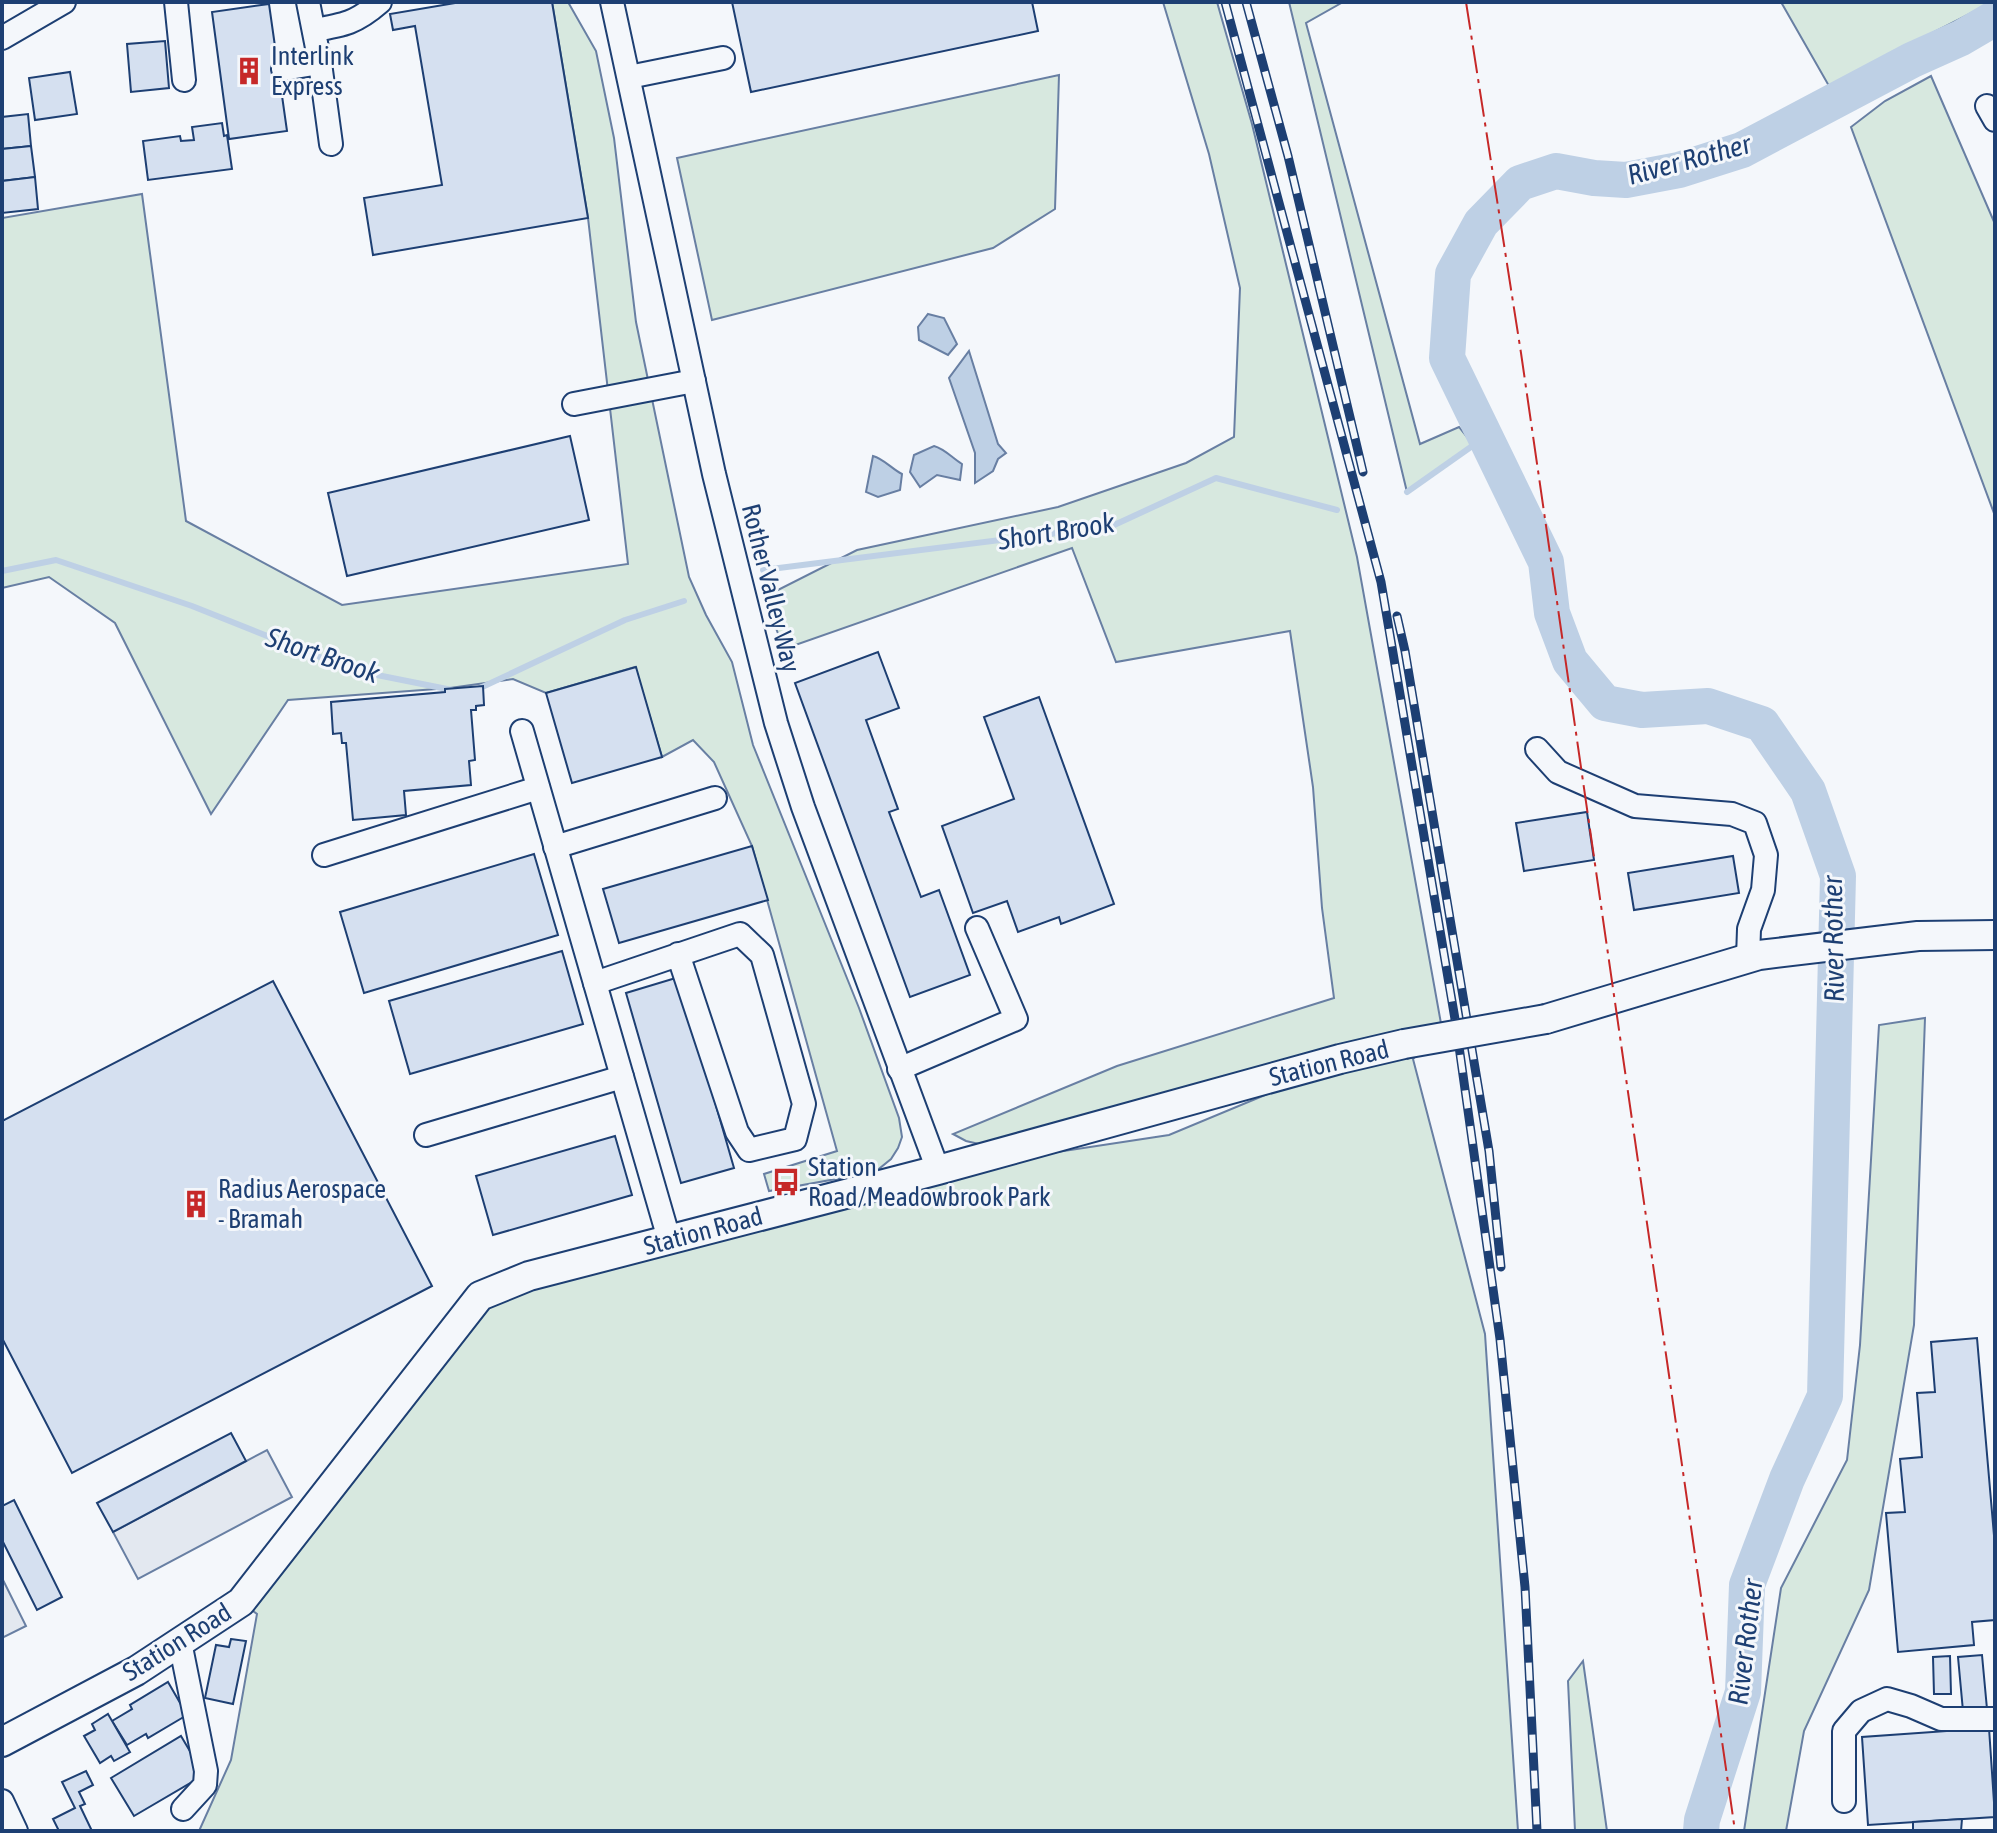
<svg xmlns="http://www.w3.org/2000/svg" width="1997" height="1833" font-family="'Asap Condensed',sans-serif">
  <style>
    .green { fill: #d7e8df; stroke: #687fa3; stroke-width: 2 }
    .parking { fill: #e3e8f0; stroke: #687fa3; stroke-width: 2 }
    .water { fill: #bed0e5; stroke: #687fa3; stroke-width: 2 }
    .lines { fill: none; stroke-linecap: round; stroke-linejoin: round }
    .stream { stroke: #bed0e5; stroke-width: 6 }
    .river { stroke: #bed0e5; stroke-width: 36 }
    .building { fill: #d5e0f0; stroke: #1d3f73; stroke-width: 2 }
    .minor-casing { stroke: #1d3f73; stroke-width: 26 }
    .major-casing { stroke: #1d3f73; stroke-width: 32 }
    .minor { stroke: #f4f7fb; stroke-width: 22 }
    .major { stroke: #f4f7fb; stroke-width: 28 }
    .rail-casing { stroke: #1d3f73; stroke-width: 9 }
    .rail { stroke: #f4f7fb; stroke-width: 6; stroke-dasharray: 18; stroke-linecap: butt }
    .major-bridge-casing { stroke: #1d3f73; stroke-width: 32; stroke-linecap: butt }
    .major-bridge { stroke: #f4f7fb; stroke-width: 28 }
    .power { stroke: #c62828; stroke-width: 2; stroke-dasharray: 28 6 4 6; stroke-linecap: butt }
    .labels { text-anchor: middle; stroke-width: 6; stroke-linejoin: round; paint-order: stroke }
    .poi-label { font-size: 26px; fill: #1d3f73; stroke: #f4f7fb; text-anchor: start }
    .street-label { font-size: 26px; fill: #1d3f73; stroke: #f4f7fb }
    .water-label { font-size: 28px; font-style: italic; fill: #1d3f73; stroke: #f4f7fb }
  </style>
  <rect width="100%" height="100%" fill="#f4f7fb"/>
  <g class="green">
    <polygon points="552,2 568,2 596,51 614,138 636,322 689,577 706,615 732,662 753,745 859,1008 899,1118 902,1137 898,1148 891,1159 875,1172 769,1191 764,1174 837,1151 752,846 714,762 693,740 662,757 635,667 546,693 513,679 450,688 288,700 211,814 115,623 49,577 2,588 2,218 142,194 186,521 342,605 628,564 588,218"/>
    <polygon points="1163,2 1217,2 1252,124 1357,557 1442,1029 1413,1059 1485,1334 1518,1831 199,1831 231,1760 257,1614 241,1602 480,1296 938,1170 1169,1135 1373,1050 979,1144 966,1141 953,1134 1117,1066 1334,998 1322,908 1313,787 1290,631 1116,662 1072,548 784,649 764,597 857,550 1058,507 1186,463 1234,437 1240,288 1209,154"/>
    <polygon points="1289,2 1343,2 1306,23 1420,444 1459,427 1474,446 1407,492"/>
    <polygon points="1781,2 1993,2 1829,86"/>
    <polygon points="1059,75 1055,209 993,248 712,320 677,158"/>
    <polygon points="1931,76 1995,224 1995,516 1851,127 1885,101"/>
    <polygon points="1925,1018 1914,1325 1869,1590 1804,1731 1786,1831 1744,1831 1781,1588 1847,1460 1860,1345 1879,1025"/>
    <polygon points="1583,1661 1607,1831 1575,1831 1568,1681"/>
  </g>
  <g class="parking">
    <polygon points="267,1450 292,1497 138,1579 113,1532"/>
    <polygon points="2,1578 26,1626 2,1638"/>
  </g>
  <g class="water">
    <polygon points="928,314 944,318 957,344 948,355 919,340 918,327"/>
    <polygon points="969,351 998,444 1006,453 998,459 993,471 975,483 975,453 949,378"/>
    <path d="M934,446c11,3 18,12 28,18l-2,16 -23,-5 -17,12 -10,-15 4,-17z"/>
    <path d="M873,456c11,3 19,13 29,18l-2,16 -22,7 -12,-5z"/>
  </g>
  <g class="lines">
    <g class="stream">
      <polyline points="1407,492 1485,437"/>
      <polyline points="763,570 1112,526 1216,478 1337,510"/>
      <polyline points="2,571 56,560 192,606 352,670 452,690"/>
      <polyline points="478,689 625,620 684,601"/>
    </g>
    <polyline class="river" points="1701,1831 1702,1820 1743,1692 1747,1585 1787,1479 1825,1396 1838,876 1808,791 1762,724 1708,706 1642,710 1605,703 1570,661 1552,613 1546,562 1447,358 1453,274 1481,223 1520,183 1556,171 1594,178 1626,180 1679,170 1742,150 1912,60 1961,38 1995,18"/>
  </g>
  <g class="building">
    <polygon points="461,2 552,2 588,218 373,255 364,198 442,185 415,26 393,30 390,14"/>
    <polygon points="732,2 1032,2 1038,31 751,92"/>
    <polygon points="269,4 287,131 229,139 212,12"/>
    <polygon points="165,41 169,88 131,92 127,44"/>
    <polygon points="70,72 77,114 35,120 29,78"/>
    <polygon points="28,114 31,146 2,149 2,117"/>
    <polygon points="222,123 224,136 227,135 232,169 148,180 143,141 180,136 181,141 194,140 192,127"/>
    <polygon points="31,146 35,177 2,181 2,149"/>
    <polygon points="35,177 38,209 2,213 2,181"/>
    <polygon points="570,436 589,520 347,576 328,493"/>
    <polygon points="878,652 899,708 866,720 898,809 889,812 921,897 939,890 970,975 910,997 795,683"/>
    <polygon points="636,667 662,757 572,783 546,693"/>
    <polygon points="483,686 484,705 476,706 476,710 471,710 475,760 469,761 471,785 404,791 406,815 353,820 346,743 342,743 341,733 333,734 331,702 445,692 445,689"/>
    <polygon points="1039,697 1114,904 1061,924 1059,917 1018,932 1007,901 973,913 942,826 1014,799 984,717"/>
    <polygon points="1587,812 1594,860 1524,871 1516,823"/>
    <polygon points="752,846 768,900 619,943 603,889"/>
    <polygon points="534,854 558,935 364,993 340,912"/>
    <polygon points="1733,856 1739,893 1634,910 1628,873"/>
    <polygon points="562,951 583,1024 410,1074 389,1001"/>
    <polygon points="679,977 734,1168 681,1183 626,993"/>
    <polygon points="273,981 432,1286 72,1473 2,1338 2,1121"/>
    <polygon points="615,1136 632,1195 493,1235 476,1176"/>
    <polygon points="1977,1338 1995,1547 1995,1620 1972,1622 1974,1645 1898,1652 1886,1513 1905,1512 1900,1459 1922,1457 1917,1393 1935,1392 1931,1342"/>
    <polygon points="231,1433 246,1461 113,1532 97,1503"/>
    <polygon points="14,1500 62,1597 37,1610 2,1540 2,1506"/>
    <polygon points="231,1639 246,1641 233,1704 205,1698 216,1645 229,1647"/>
    <polygon points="1982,1655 1987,1709 1963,1711 1958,1657"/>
    <polygon points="1950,1656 1951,1694 1934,1694 1933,1657"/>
    <polygon points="168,1682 187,1715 148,1738 146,1734 127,1745 112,1721 132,1709 130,1705"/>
    <polygon points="108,1714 130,1752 114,1761 111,1756 100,1763 84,1736 95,1730 92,1724"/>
    <polygon points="1989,1728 1995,1817 1868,1825 1862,1737"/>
    <polygon points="181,1736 204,1775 134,1816 111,1778"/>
    <polygon points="86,1771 93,1785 79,1792 85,1804 80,1806 92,1831 59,1831 53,1819 75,1808 62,1782"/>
    <polygon points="1962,1819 1961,1831 1913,1831 1913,1822"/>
  </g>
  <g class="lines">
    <defs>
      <g id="minor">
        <polyline points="176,2 184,80"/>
        <polyline points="612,2 714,474 776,723 803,807 938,1170"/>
        <path d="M314,30c30,-5 42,-7 66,-28"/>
        <polyline points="2,38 64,2"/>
        <polyline points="320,63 331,144"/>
        <polyline points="283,69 320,63 308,2"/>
        <polyline points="629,77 723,58"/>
        <polyline points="1987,106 1995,120"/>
        <polyline points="574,404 694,381"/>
        <polyline points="522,731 669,1239"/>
        <polyline points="1537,749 1558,772 1635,806 1732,814 1755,823 1766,855 1763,890 1749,929 1748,958"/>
        <polyline points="555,847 715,798"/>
        <polyline points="324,855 538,788"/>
        <polyline points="595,983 740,934 762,955 804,1104 795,1139 749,1150 737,1132 678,954"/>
        <polyline points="899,1069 1016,1019 977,928"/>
        <polyline points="426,1135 622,1077"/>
        <polyline points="180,1642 206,1771 205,1785 183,1809"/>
        <polyline points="2,1801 16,1831"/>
        <polyline points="1844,1801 1844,1731 1861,1711 1887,1699 1911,1706 1941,1719 1995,1719"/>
      </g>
      <g id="major">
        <polyline points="1546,1019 1759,955 1918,936 1995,935"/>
        <polyline points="2,1742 136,1671 241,1602 480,1296 529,1276 938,1170 1340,1059 1404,1044"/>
      </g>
    </defs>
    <use href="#minor" class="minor-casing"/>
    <use href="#major" class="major-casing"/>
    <use href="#minor" class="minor"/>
    <use href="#major" class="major"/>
    <defs>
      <g id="rail">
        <polyline points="1225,2 1381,582 1456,1025 1500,1339 1525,1587 1537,1831"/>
        <polyline points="1246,2 1288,156 1363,472"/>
        <polyline points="1397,616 1405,651 1489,1151 1501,1267"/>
      </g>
    </defs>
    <use href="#rail" class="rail-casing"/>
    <use href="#rail" class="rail"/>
    <defs>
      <polyline id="major-bridge" points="1404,1044 1546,1019"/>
    </defs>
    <use href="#major-bridge" class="major-bridge-casing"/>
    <use href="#major-bridge" class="major-bridge"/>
    <polyline class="power" points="1466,2 1521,353 1735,1831"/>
  </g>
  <defs>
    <symbol id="building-bare" viewBox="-9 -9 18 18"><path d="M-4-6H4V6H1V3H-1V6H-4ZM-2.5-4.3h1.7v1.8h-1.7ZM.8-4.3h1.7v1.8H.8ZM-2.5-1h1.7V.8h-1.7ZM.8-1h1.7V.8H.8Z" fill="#c62828" stroke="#f4f7fb" stroke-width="2.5" paint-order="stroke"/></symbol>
    <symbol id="bus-bare" viewBox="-9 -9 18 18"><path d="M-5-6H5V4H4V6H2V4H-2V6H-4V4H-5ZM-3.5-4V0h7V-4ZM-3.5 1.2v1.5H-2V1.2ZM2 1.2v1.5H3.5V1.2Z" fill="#c62828" stroke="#f4f7fb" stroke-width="2.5" paint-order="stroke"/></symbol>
  </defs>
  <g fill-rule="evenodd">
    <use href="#building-bare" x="229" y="51" width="40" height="40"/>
    <use href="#bus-bare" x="766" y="1162" width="40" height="40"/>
    <use href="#building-bare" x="176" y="1184" width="40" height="40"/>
  </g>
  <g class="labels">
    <g class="poi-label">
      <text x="271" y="65">Interlink<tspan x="271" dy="30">Express</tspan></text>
      <text x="808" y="1176">Station<tspan x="808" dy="30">Road/Meadowbrook Park</tspan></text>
      <text x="218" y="1198">Radius Aerospace<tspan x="218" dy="30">- Bramah</tspan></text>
    </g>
    <g class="street-label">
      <text transform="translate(771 588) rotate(76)" y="9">Rother Valley Way</text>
      <text transform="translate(1329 1063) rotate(-14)" y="9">Station Road</text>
      <text transform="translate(703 1231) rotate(-15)" y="9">Station Road</text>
      <text transform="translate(177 1642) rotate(-32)" y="9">Station Road</text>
    </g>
    <g class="water-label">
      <text transform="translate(1689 159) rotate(-15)" y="10">River Rother</text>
      <text transform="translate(1056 531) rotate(-9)" y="10">Short Brook</text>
      <text transform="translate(323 655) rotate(19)" y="10">Short Brook</text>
      <text transform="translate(1833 939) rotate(-91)" y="10">River Rother</text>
      <text transform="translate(1745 1642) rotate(-83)" y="10">River Rother</text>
    </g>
  </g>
  <rect width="1997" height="1833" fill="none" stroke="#1d3f73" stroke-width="8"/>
</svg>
